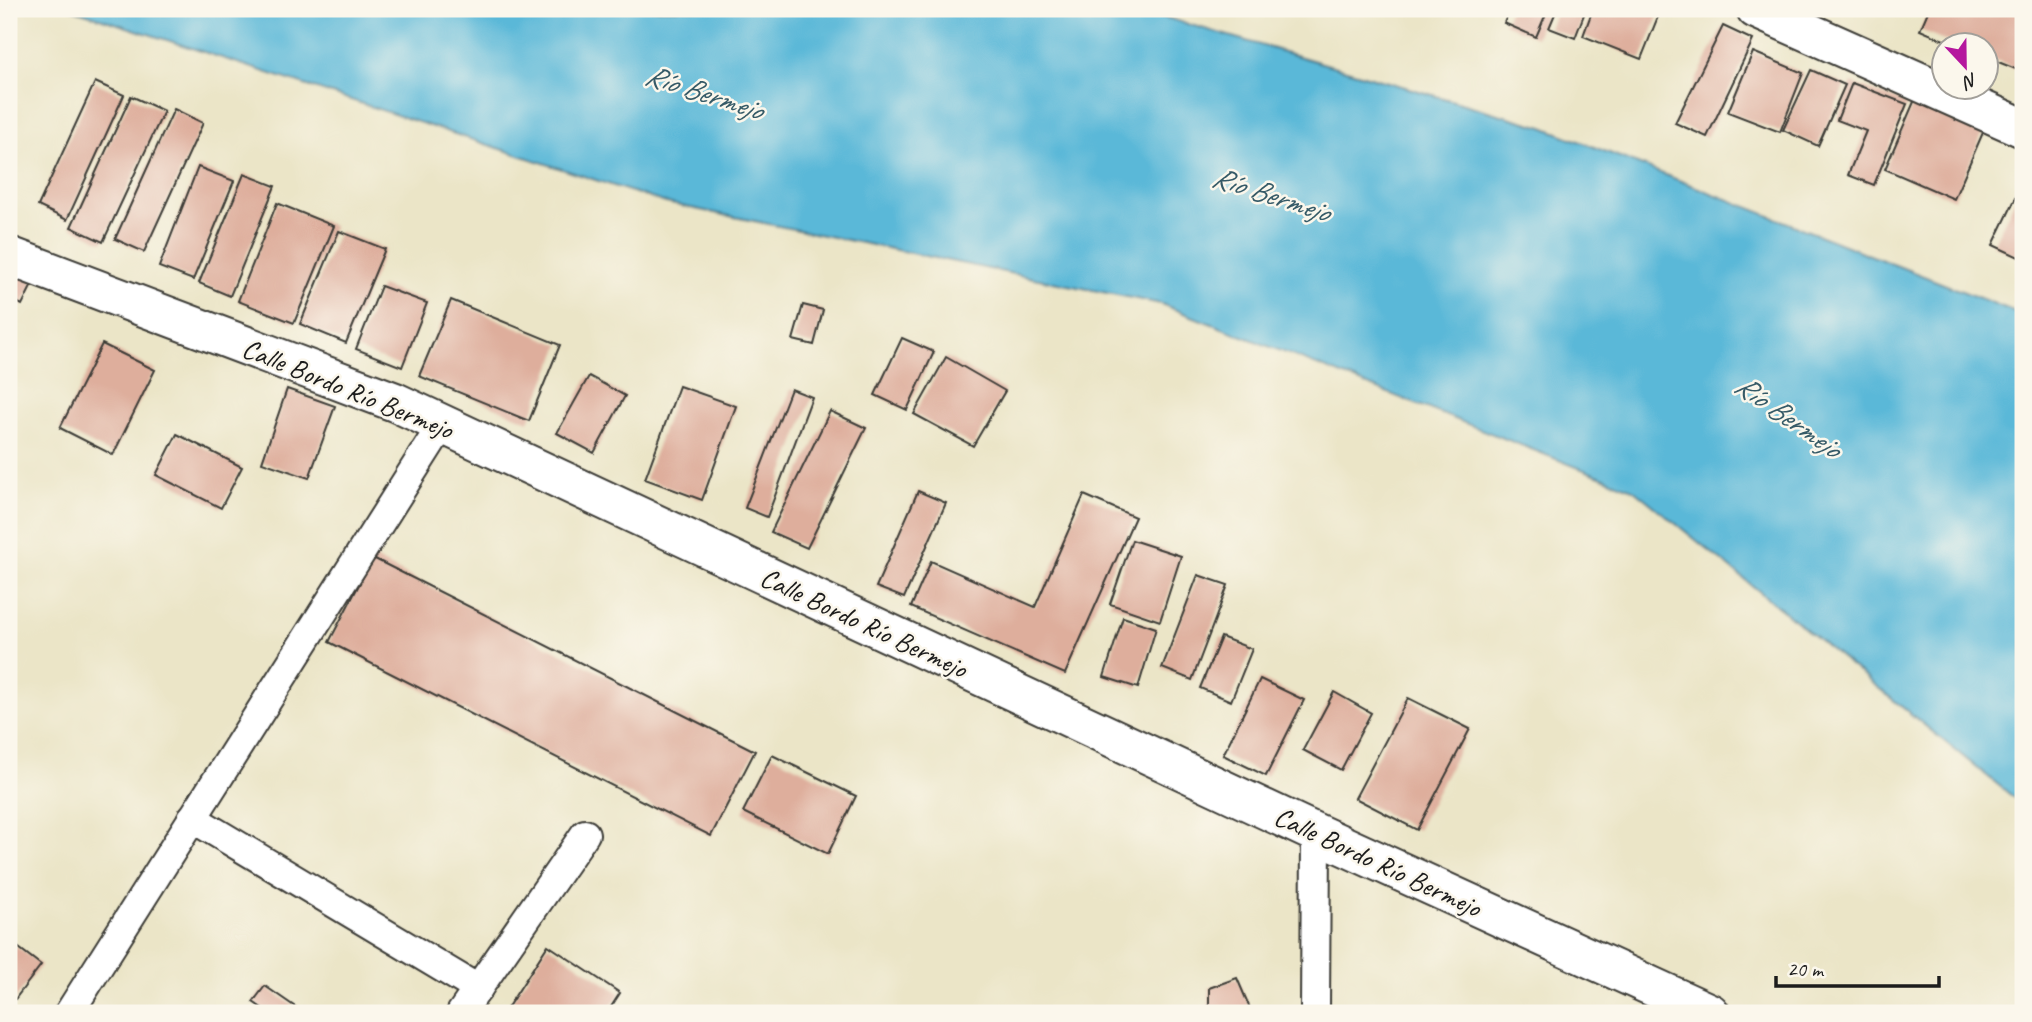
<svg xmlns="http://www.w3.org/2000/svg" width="2032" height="1022" font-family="Caveat,sans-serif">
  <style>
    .water { fill: #5ab8d8; stroke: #3b6a7a; stroke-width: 2 }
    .building { fill: #deae9c }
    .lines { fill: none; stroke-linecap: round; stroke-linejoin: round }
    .lane-casing { stroke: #3b3a36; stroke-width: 32 }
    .street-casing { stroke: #3b3a36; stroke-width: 42 }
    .lane { stroke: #fff; stroke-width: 28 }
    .street { stroke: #fff; stroke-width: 38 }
    .labels { text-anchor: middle; stroke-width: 5; stroke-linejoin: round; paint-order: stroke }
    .street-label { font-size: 28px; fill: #1c1c1c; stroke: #fbf7ec }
    .water-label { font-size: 30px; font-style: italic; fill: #355a67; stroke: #fbf7ec }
  </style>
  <rect width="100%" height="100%" fill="#fbf7ec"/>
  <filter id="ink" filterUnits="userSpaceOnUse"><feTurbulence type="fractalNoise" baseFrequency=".0143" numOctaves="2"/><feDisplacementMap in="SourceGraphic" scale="14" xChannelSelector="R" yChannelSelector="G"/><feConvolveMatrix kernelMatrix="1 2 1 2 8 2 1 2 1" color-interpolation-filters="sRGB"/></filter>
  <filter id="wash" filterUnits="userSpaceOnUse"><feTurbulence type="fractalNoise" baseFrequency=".00686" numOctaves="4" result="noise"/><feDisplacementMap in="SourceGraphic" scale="28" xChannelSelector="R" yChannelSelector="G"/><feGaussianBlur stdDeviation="1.57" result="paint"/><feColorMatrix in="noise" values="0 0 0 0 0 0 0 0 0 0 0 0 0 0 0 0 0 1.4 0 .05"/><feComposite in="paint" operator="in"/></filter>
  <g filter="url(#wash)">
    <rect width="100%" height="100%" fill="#ebe5c7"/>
    <polygon class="water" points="72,9 1136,9 1543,127 2023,315 2023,805 1633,489 1161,304 666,203"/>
    <g id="blocks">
      <g class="building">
        <polygon points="1510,9 1548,9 1536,37 1504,23"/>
        <polygon points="1557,9 1586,9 1575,38 1549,28"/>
        <polygon points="1593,9 1661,9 1641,59 1583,36"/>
        <polygon points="1929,9 2023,9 2023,72 1986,57 1986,46 1958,46 1920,30"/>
        <polygon points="1723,26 1753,40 1707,137 1675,123"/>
        <polygon points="1753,52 1803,73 1780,132 1728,112"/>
        <polygon points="1811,70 1845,85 1818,146 1783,130"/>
        <polygon points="95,82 124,95 67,220 38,206"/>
        <polygon points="1852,83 1907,104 1874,185 1848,175 1866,131 1837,120"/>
        <polygon points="131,96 164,111 103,242 71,227"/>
        <polygon points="1916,97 1985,128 1954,199 1885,169"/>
        <polygon points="174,109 203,123 144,252 115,239"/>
        <polygon points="198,167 234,181 193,280 159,267"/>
        <polygon points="244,174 275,186 230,296 199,283"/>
        <polygon points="2023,183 2023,259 1993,245"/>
        <polygon points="277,203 334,226 294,323 238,301"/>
        <polygon points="339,231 385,249 346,343 300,324"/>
        <polygon points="9,269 34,281 22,305 9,298"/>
        <polygon points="381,286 427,303 402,367 356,349"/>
        <polygon points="451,300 560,345 529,421 419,376"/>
        <polygon points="803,305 823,310 814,345 793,340"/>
        <polygon points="902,338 934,352 907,410 875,395"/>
        <polygon points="102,344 155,370 113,455 60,428"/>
        <polygon points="946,357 1005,391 973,446 914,414"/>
        <polygon points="589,376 625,396 594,453 557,433"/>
        <polygon points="679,386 736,406 702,500 645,479"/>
        <polygon points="287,389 335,406 309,478 262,462"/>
        <polygon points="791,389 812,397 767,517 745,508"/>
        <polygon points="830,411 866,428 807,548 771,532"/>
        <polygon points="177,434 242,467 221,508 156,475"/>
        <polygon points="918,491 946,503 904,598 876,587"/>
        <polygon points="1084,495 1135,517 1065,674 911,607 931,561 1035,607"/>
        <polygon points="1132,540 1181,556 1160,621 1110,604"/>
        <polygon points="373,558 755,751 711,836 329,642"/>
        <polygon points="1198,575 1228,585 1192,680 1162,668"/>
        <polygon points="1123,617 1156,628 1138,688 1104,677"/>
        <polygon points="1221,637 1252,649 1231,701 1200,688"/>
        <polygon points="1260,679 1304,700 1266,776 1223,755"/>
        <polygon points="1334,692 1371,713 1341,770 1303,750"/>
        <polygon points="1408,698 1470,729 1417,830 1355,798"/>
        <polygon points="772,755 856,796 828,854 743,812"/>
        <polygon points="15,945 41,965 9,1007 9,952"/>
        <polygon points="548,945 620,993 607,1013 504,1013"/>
        <polygon points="1237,978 1252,1013 1220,1013 1209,1010 1209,988"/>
        <polygon points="265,986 304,1013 269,1013 253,1002"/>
      </g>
    </g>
  </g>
  <g filter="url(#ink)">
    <use href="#blocks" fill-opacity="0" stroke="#3b3a36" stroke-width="2"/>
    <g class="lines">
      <defs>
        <g id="lane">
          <polyline points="192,818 478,989"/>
          <polyline points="69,1013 442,425"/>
          <polyline points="461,1013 585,834"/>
          <polyline points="1315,1013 1316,833"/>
        </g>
        <g id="street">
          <polyline points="1756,9 2023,128"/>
          <polyline points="9,256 395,402 1316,833 1710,1013"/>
        </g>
      </defs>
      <use href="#lane" class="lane-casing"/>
      <use href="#street" class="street-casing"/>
      <use href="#lane" class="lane"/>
      <use href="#street" class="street"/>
    </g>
  </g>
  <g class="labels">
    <g class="street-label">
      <text transform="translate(348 388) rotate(22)" y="10">Calle Bordo Río Bermejo</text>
      <text transform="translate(864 622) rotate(25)" y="10">Calle Bordo Río Bermejo</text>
      <text transform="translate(1378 861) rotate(25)" y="10">Calle Bordo Río Bermejo</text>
    </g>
    <g class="water-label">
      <text transform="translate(704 92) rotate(18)" y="10">Río Bermejo</text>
      <text transform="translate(1271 194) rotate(18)" y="10">Río Bermejo</text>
      <text transform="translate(1788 416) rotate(35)" y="10">Río Bermejo</text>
    </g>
  </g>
  <rect width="2032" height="1022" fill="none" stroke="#fbf7ec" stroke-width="35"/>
  <g transform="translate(1965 66) rotate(158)"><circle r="33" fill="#fbf7ec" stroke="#a29f99" stroke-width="2"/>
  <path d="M0-5L12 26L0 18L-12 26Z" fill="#b5179e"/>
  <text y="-10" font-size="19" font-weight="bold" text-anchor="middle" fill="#1c1c1c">N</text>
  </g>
  <path d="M1776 976v10h163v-10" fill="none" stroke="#1c1c1c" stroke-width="3.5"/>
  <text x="1787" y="976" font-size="21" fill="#1c1c1c" stroke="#fbf7ec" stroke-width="5" paint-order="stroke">20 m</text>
</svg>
